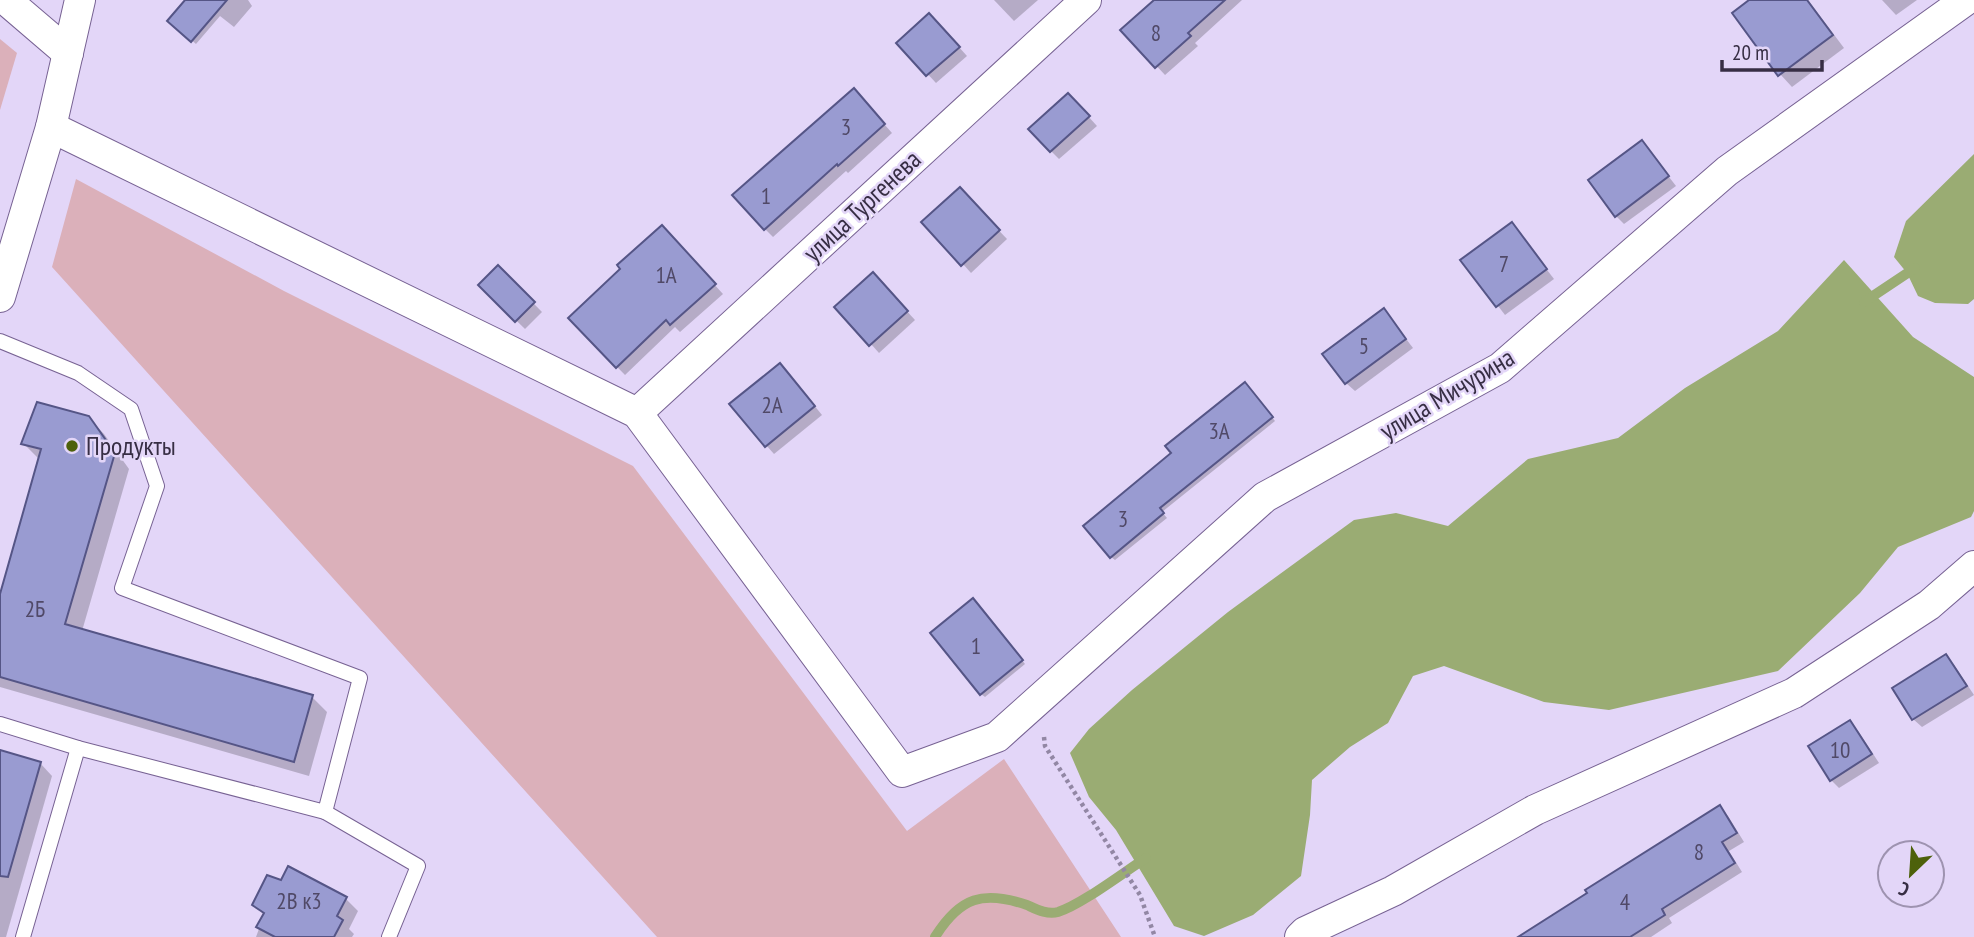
<svg xmlns="http://www.w3.org/2000/svg" width="1974" height="937" font-family="'PT Sans Narrow',sans-serif">
  <style>
    .green { fill: #dbb0ba }
    .water { fill: #9aac73 }
    .shadow { fill: #0003 }
    .lines { fill: none; stroke-linecap: round; stroke-linejoin: round }
    .stream { stroke: #9aac73; stroke-width: 10 }
    .building { fill: #999bd1; stroke: #555586; stroke-width: 2 }
    .lane-casing { stroke: #776293; stroke-width: 16 }
    .street-casing { stroke: #776293; stroke-width: 32 }
    .path { stroke: #9287a4; stroke-width: 4.5; stroke-dasharray: 3.5 3.5; stroke-linecap: butt }
    .lane { stroke: #fff; stroke-width: 14 }
    .street { stroke: #fff; stroke-width: 30 }
    .poi-dot { fill: #4d610b; stroke: #e3d6f8; stroke-width: 2.5 }
    .labels { text-anchor: middle; stroke-width: 5; stroke-linejoin: round; paint-order: stroke }
    .number-label { font-size: 23px; fill: #504967 }
    .street-label { font-size: 26px; fill: #372e44; stroke: #e3d6f8 }
    .poi-label { font-size: 26px; fill: #372e44; stroke: #e3d6f8; text-anchor: start }
  </style>
  <rect width="100%" height="100%" fill="#e3d6f8"/>
  <g class="green">
    <polygon points="0,39 17,53 0,110"/>
    <polygon points="76,179 284,291 633,466 907,831 1004,759 1121,937 657,937 52,267"/>
  </g>
  <g class="water">
    <polygon points="1974,154 1974,299 1968,304 1935,303 1918,296 1907,273 1894,257 1906,221"/>
    <polygon points="1844,260 1913,337 1974,377 1974,511 1971,517 1898,547 1860,593 1778,671 1609,710 1544,702 1444,666 1413,676 1388,723 1350,747 1312,780 1310,815 1301,876 1253,915 1204,936 1174,926 1116,830 1089,797 1070,753 1089,729 1132,690 1228,612 1354,520 1396,513 1448,526 1528,459 1618,438 1685,388 1778,331"/>
  </g>
  <g class="shadow">
    <polygon points="188,0 248,0 252,6 234,27 220,16 196,44 170,21"/>
    <polygon points="994,0 1038,0 1014,21"/>
    <polygon points="1157,0 1242,0 1195,43 1198,46 1165,75 1123,30"/>
    <polygon points="1752,0 1808,0 1844,48 1792,87 1780,74"/>
    <polygon points="1882,0 1917,0 1896,15"/>
    <polygon points="938,24 967,56 936,83 899,43"/>
    <polygon points="862,99 892,133 848,173 846,171 773,237 765,229"/>
    <polygon points="1076,103 1097,126 1059,159 1051,151"/>
    <polygon points="1642,142 1676,186 1624,224 1616,216"/>
    <polygon points="968,198 1007,239 971,273 963,264"/>
    <polygon points="1512,224 1554,279 1505,315 1463,260"/>
    <polygon points="670,236 723,294 680,332 675,327 625,375 570,319 622,269"/>
    <polygon points="498,267 542,312 525,329 480,285"/>
    <polygon points="881,283 915,320 879,353 871,344"/>
    <polygon points="1384,310 1413,348 1355,391 1346,383"/>
    <polygon points="788,373 822,415 774,454 766,445"/>
    <polygon points="1249,388 1275,421 1162,512 1167,518 1115,560 1111,557"/>
    <polygon points="88,418 104,434 129,469 82,631 312,697 327,712 309,776 0,687 0,600 38,458 23,443"/>
    <polygon points="977,604 1025,664 985,697 981,694"/>
    <polygon points="1946,657 1954,665 1974,695 1922,727 1913,719"/>
    <polygon points="1850,722 1858,731 1879,763 1839,788 1831,780"/>
    <polygon points="0,752 40,763 52,776 6,937 0,937"/>
    <polygon points="1719,808 1728,816 1744,842 1729,851 1742,872 1669,918 1672,923 1651,937 1522,937"/>
    <polygon points="346,899 358,911 349,929 354,934 352,937 256,937 264,915 254,904"/>
  </g>
  <g class="lines">
    <g class="stream">
      <polyline points="1864,302 1915,268"/>
      <path d="M935,937c25,-40 48,-47 92,-32 9,4 20,10 31,7 23,-7 66,-40 88,-54"/>
    </g>
  </g>
  <g class="building">
    <polygon points="185,0 227,0 191,42 167,21"/>
    <polygon points="1154,0 1225,0 1188,33 1191,36 1155,68 1120,30"/>
    <polygon points="1749,0 1807,0 1833,35 1778,76 1732,13"/>
    <polygon points="929,13 960,47 926,76 896,43"/>
    <polygon points="854,88 885,124 838,166 837,164 764,230 732,195"/>
    <polygon points="1068,93 1090,116 1050,152 1028,129"/>
    <polygon points="1642,140 1669,176 1615,217 1588,180"/>
    <polygon points="960,187 1000,230 961,266 921,222"/>
    <polygon points="1512,222 1547,269 1496,307 1460,260"/>
    <polygon points="662,225 716,284 670,325 666,320 616,368 568,318 620,269 617,265"/>
    <polygon points="498,265 535,302 515,322 478,285"/>
    <polygon points="873,272 908,311 869,346 834,307"/>
    <polygon points="1384,308 1406,339 1345,384 1322,354"/>
    <polygon points="780,363 815,406 765,447 729,404"/>
    <polygon points="1245,382 1273,417 1160,508 1164,513 1110,558 1083,526 1171,453 1165,446"/>
    <polygon points="37,402 89,416 115,453 65,624 313,695 294,762 0,677 0,594 41,449 21,444"/>
    <polygon points="973,598 1023,660 980,695 930,633"/>
    <polygon points="1946,654 1967,686 1912,720 1892,688"/>
    <polygon points="1850,720 1872,754 1830,781 1808,746"/>
    <polygon points="0,750 41,762 8,877 0,876"/>
    <polygon points="1720,805 1737,833 1722,842 1735,863 1662,909 1665,915 1630,937 1518,937 1587,893 1585,890"/>
    <polygon points="288,866 347,897 337,916 343,920 334,937 275,937 256,927 264,913 252,905 267,875 281,880"/>
  </g>
  <g class="lines">
    <defs>
      <g id="lane">
        <polyline points="0,341 78,373 131,409 157,486 122,588 360,678 325,812 78,748 0,724"/>
        <polyline points="325,812 418,866 389,937"/>
        <polyline points="23,937 78,748"/>
      </g>
      <g id="street">
        <polyline points="6,0 68,53"/>
        <polyline points="51,127 637,413 902,772 997,737 1265,497 1500,368 1727,171 1966,0"/>
        <polyline points="0,297 51,127 80,0"/>
        <polyline points="637,413 1086,0"/>
        <polyline points="1300,937 1305,932 1393,891 1535,810 1794,693 1929,605 1974,566"/>
      </g>
    </defs>
    <use href="#lane" class="lane-casing"/>
    <use href="#street" class="street-casing"/>
    <polyline class="path" points="1044,737 1045,746 1140,895 1155,937"/>
    <use href="#lane" class="lane"/>
    <use href="#street" class="street"/>
  </g>
  <circle class="poi-dot" cx="72" cy="446" r="7"/>
  <g class="labels">
    <g class="number-label">
      <text x="1156" y="41">8</text>
      <text x="846" y="135">3</text>
      <text x="766" y="204">1</text>
      <text x="1504" y="272">7</text>
      <text x="666" y="283">1А</text>
      <text x="1364" y="354">5</text>
      <text x="772" y="413">2А</text>
      <text x="1219" y="439">3А</text>
      <text x="1123" y="527">3</text>
      <text x="35" y="617">2Б</text>
      <text x="976" y="654">1</text>
      <text x="1840" y="758">10</text>
      <text x="1699" y="860">8</text>
      <text x="299" y="909">2В к3</text>
      <text x="1625" y="910">4</text>
    </g>
    <g class="street-label">
      <text transform="translate(862 206) rotate(-43)" y="9">улица Тургенева</text>
      <text transform="translate(1447 394) rotate(-31)" y="9">улица Мичурина</text>
    </g>
    <g class="poi-label">
      <text x="86" y="455">Продукты</text>
    </g>
  </g>
  <g transform="translate(1911 874) rotate(205)"><circle r="33" fill="#e3d6f8" stroke="#9e93b0" stroke-width="2"/>
  <path d="M0-5L12 26L0 18L-12 26Z" fill="#4d610b"/>
  <text y="-10" font-size="19" font-weight="bold" text-anchor="middle" fill="#372e44">С</text>
  </g>
  <path d="M1722 60v10h100v-10" fill="none" stroke="#372e44" stroke-width="3.5"/>
  <text x="1732" y="60" font-size="21" fill="#372e44" stroke="#e3d6f8" stroke-width="5" paint-order="stroke">20 m</text>
</svg>
